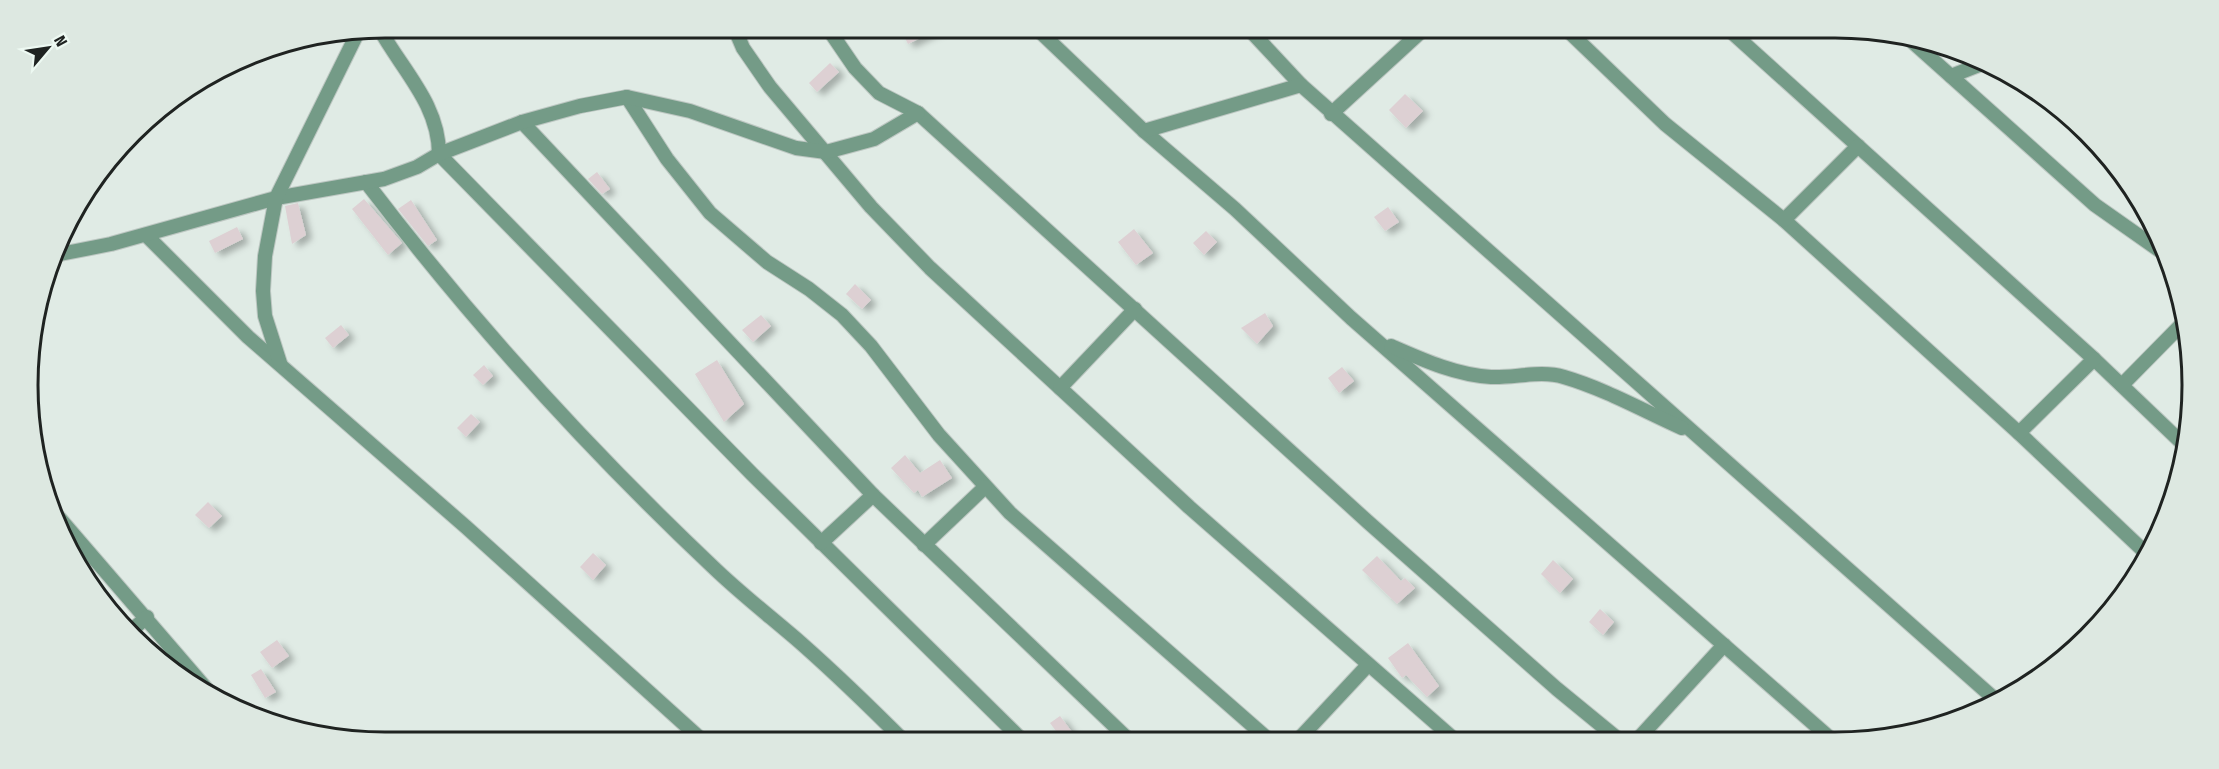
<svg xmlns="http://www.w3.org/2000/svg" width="2219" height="769" font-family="'Fira Sans Condensed',sans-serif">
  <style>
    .building { fill: #ddd0d3; filter: url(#shadow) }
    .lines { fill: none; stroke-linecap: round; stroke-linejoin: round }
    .street-casing { stroke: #bdc7c2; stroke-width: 16 }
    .street { stroke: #749b87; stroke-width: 14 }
    .rim { fill: none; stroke: #1f2321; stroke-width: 3 }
  </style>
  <defs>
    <filter id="shadow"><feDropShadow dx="6" dy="4" stdDeviation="3" flood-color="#0004"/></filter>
  </defs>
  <rect width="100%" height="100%" fill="#e0ebe5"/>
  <g class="building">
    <polygon points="913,27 943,27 908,44 902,32"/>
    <polygon points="830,63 839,72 817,92 809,83"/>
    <polygon points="1405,94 1423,111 1406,128 1389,110"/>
    <polygon points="597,172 610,189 602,194 588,179"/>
    <polygon points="364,199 402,243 388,255 352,209"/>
    <polygon points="411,200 437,240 428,246 398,209"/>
    <polygon points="298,203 306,235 292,244 285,206"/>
    <polygon points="1388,207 1399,222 1385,231 1374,217"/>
    <polygon points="237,227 243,239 215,253 209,241"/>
    <polygon points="1134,229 1153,253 1136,265 1118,242"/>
    <polygon points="1206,231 1217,242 1204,255 1193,243"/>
    <polygon points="855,284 871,300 862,309 846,294"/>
    <polygon points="1265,313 1273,326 1257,344 1241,328"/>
    <polygon points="761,315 771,326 753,342 742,330"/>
    <polygon points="341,325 349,335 333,348 325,338"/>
    <polygon points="717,360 744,404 724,422 695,374"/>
    <polygon points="484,365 493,376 483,385 473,375"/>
    <polygon points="1342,367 1354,381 1339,393 1328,378"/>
    <polygon points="471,414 480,422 466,437 457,428"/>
    <polygon points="905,455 920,473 940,460 952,478 922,497 918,490 914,493 891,468"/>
    <polygon points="208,502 222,516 209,528 195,515"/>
    <polygon points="593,553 606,565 593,580 580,567"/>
    <polygon points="1377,556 1401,581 1405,578 1415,588 1397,604 1362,570"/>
    <polygon points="1553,560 1573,579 1560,593 1541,574"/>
    <polygon points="1600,609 1614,622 1603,635 1589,622"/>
    <polygon points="277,640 289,656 272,668 260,652"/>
    <polygon points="1408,643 1439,686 1427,697 1406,675 1402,678 1388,658"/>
    <polygon points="261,669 276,692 265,698 251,675"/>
    <polygon points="1060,716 1072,732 1062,739 1050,723"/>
  </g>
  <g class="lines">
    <defs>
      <g id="street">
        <polyline points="734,27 743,48 770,87 871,207 930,268 1189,507 1455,740"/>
        <polyline points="827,27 855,68 879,93 918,113 1368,522 1557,689 1618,739"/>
        <polyline points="1035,27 1144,131 1235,209 1351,318 1831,739"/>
        <polyline points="1247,27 1301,85"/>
        <polyline points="1564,27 1665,124 1784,220 2019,433 2148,555"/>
        <polyline points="1726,27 2094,359 2182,443"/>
        <path d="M379,28c23,42 60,76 60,126l313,320 271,267"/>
        <polyline points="1906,36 2095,205 2159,250"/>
        <polyline points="1951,76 1979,65"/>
        <polyline points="627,97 667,159 710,213 767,262 809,289 842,315 871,346 939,435 1010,513 1269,740"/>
        <polyline points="1331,114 1426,27"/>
        <polyline points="522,122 873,495 1129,740"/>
        <polyline points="1144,131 1301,85 1998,702"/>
        <path d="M366,182c105,138 221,266 347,385 28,27 59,51 89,77 35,31 69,64 102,97"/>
        <polyline points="1784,220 1858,146"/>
        <polyline points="146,235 248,337 466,527 703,741"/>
        <polyline points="55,255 111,244 276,198 384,179 417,167 439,154 522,122 580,106 627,97 690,111 796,148 826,152 874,139 918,113"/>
        <path d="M1391,346c32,14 65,29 100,31 24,1 50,-7 73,0 41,12 80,34 118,51"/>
        <polyline points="280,363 265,316 263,291 265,256 276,198 358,32"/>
        <polyline points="2122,385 2184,322"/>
        <polyline points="1060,388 1135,309"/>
        <polyline points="2019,433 2094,359"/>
        <polyline points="55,513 210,693"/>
        <polyline points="821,543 873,495"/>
        <polyline points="924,545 985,487"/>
        <polyline points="133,629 147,617"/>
        <polyline points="1638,739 1724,645"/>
        <polyline points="1298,740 1368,665"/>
      </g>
    </defs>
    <use href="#street" class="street-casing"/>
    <use href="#street" class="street"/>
  </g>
  <path d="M0 0H2219V769H0ZM385 38H1835A347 347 0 0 1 2182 385V385A347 347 0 0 1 1835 732H385A347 347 0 0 1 38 385V385A347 347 0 0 1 385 38Z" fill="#dde8e1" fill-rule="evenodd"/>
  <path class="rim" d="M385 38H1835A347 347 0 0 1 2182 385V385A347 347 0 0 1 1835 732H385A347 347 0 0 1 38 385V385A347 347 0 0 1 385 38Z"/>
  <g transform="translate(48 48) rotate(61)" stroke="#edf9f2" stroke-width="4.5" paint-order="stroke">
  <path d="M0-4.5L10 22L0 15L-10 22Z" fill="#1f2321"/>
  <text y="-9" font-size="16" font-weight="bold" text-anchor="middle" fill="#1f2321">N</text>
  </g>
</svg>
